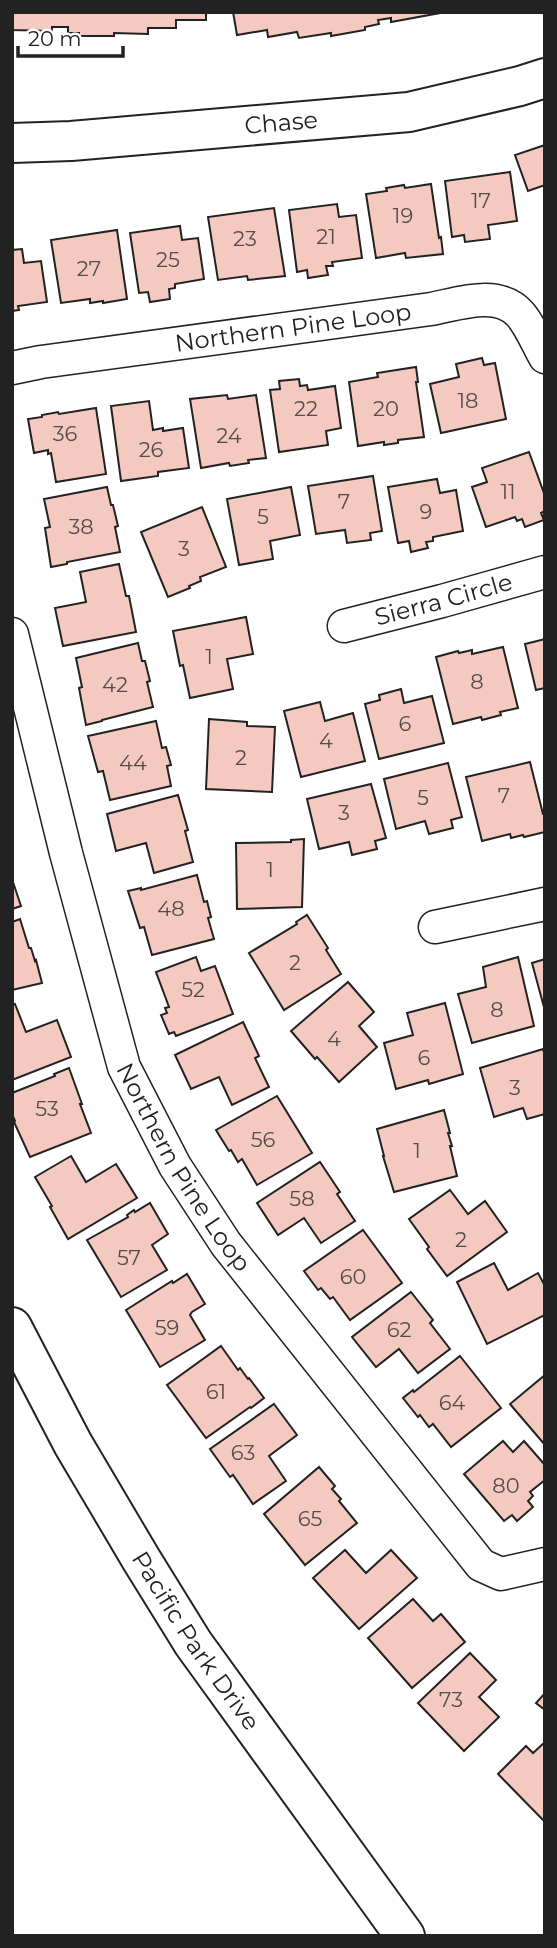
<svg xmlns="http://www.w3.org/2000/svg" width="557" height="1948" font-family="Montserrat,sans-serif">
  <style>
    .building { fill: #f3c9c0; stroke: #222; stroke-width: 2 }
    .lines { fill: none; stroke-linecap: round; stroke-linejoin: round }
    .street-casing { stroke: #222; stroke-width: 35 }
    .secondary-casing { stroke: #222; stroke-width: 42 }
    .street { stroke: #fff; stroke-width: 32 }
    .secondary { stroke: #fff; stroke-width: 38 }
    .labels { text-anchor: middle; stroke-width: 5; stroke-linejoin: round; paint-order: stroke }
    .number-label { font-size: 21px; fill: #564c4a }
    .street-label { font-size: 24px; fill: #222; stroke: #fff }
  </style>
  <rect width="100%" height="100%" fill="#fff"/>
  <g class="building">
    <polygon points="12,12 206,12 206,20 176,20 176,28 148,28 148,34 114,33 114,36 79,36 79,33 68,33 68,27 52,27 52,31 12,30"/>
    <polygon points="233,12 439,12 440,13 391,22 391,18 378,20 379,24 365,27 365,30 331,36 331,33 299,38 297,32 268,37 267,30 237,35"/>
    <polygon points="545,145 545,185 528,191 515,155"/>
    <polygon points="510,172 517,221 488,225 490,239 465,242 464,235 452,237 445,181"/>
    <polygon points="431,184 439,238 441,237 443,254 406,258 405,253 376,258 366,194 387,191 386,188 404,185 405,188"/>
    <polygon points="337,204 339,217 356,215 362,258 332,262 333,266 326,266 328,275 308,278 307,270 297,272 289,210"/>
    <polygon points="274,208 285,276 248,280 247,276 218,280 208,217"/>
    <polygon points="180,226 182,240 198,238 204,279 175,284 175,288 169,289 170,299 150,302 148,292 139,293 130,233"/>
    <polygon points="117,230 127,299 103,303 103,301 90,303 90,299 61,303 51,240"/>
    <polygon points="22,249 24,263 41,261 47,302 18,306 19,310 12,311 12,250"/>
    <polygon points="482,358 484,365 495,363 506,419 441,433 430,384 459,377 456,364"/>
    <polygon points="416,367 418,382 416,382 424,437 398,440 398,443 384,445 384,442 358,446 349,382 378,377 377,373"/>
    <polygon points="299,379 300,386 307,385 308,390 335,386 341,428 326,431 328,445 279,452 270,390 280,389 279,381"/>
    <polygon points="227,395 228,399 256,395 266,458 248,460 249,463 230,466 229,463 201,468 190,399"/>
    <polygon points="149,401 153,430 163,428 163,431 183,428 189,468 158,472 158,476 121,481 111,406"/>
    <polygon points="96,408 106,474 56,482 51,453 48,454 48,450 34,453 28,419 42,417 42,415 58,412 59,414"/>
    <polygon points="529,452 545,496 545,511 541,513 544,520 525,527 522,519 517,521 515,517 486,527 472,487 487,482 482,468"/>
    <polygon points="373,476 382,531 370,533 371,540 347,543 345,530 316,534 308,486"/>
    <polygon points="437,479 440,493 456,490 463,531 433,537 433,541 426,542 428,548 411,552 409,541 398,543 388,487"/>
    <polygon points="107,487 111,505 113,505 118,526 115,527 120,552 67,562 67,564 51,567 45,528 50,527 44,499"/>
    <polygon points="291,487 300,535 270,541 273,559 239,565 227,499"/>
    <polygon points="202,507 226,567 200,577 201,581 189,586 190,588 168,597 141,532"/>
    <polygon points="119,564 126,596 129,596 136,632 63,646 55,608 86,602 80,572"/>
    <polygon points="246,617 253,654 227,659 233,689 190,698 183,665 180,666 173,631"/>
    <polygon points="545,639 545,688 536,690 525,644"/>
    <polygon points="138,643 142,661 145,661 150,681 147,682 153,707 102,720 102,721 86,725 79,688 82,687 76,658"/>
    <polygon points="503,647 518,708 500,712 501,715 482,720 481,717 453,724 436,657 458,651 459,653 472,650 472,654"/>
    <polygon points="401,689 404,703 432,696 444,743 379,759 365,704 380,700 379,695"/>
    <polygon points="320,702 325,721 353,713 365,761 301,777 284,711"/>
    <polygon points="209,719 247,722 247,726 275,727 272,792 206,789"/>
    <polygon points="156,721 162,748 166,747 171,765 167,766 171,786 110,800 103,771 98,772 88,736"/>
    <polygon points="530,762 543,814 545,814 545,832 524,837 523,835 511,838 510,834 482,841 466,777"/>
    <polygon points="448,763 462,817 451,820 453,828 429,834 425,821 396,829 384,779"/>
    <polygon points="371,784 386,838 375,841 377,849 352,855 349,842 319,849 307,799"/>
    <polygon points="178,795 188,830 185,831 193,862 154,873 146,843 116,851 107,814"/>
    <polygon points="304,839 302,907 237,909 236,843 291,842 291,840"/>
    <polygon points="197,875 204,902 207,901 211,917 208,918 214,939 152,955 144,927 140,928 128,891 141,888 141,890"/>
    <polygon points="12,879 21,906 12,909"/>
    <polygon points="307,915 328,948 326,950 341,974 284,1010 249,953 297,924 296,922"/>
    <polygon points="20,919 29,948 31,948 35,961 36,960 42,983 12,990 12,922"/>
    <polygon points="196,957 201,971 215,966 233,1014 176,1036 174,1032 169,1034 161,1015 167,1013 165,1008 169,1007 156,972"/>
    <polygon points="518,957 534,1026 472,1043 458,994 486,987 483,967"/>
    <polygon points="545,959 545,1011 532,963"/>
    <polygon points="348,982 374,1012 359,1026 377,1047 339,1082 317,1057 315,1059 291,1031"/>
    <polygon points="445,1003 463,1074 429,1084 428,1080 396,1089 384,1043 413,1035 407,1013"/>
    <polygon points="15,1004 26,1032 57,1020 71,1057 12,1080 12,1005"/>
    <polygon points="243,1022 259,1056 255,1058 269,1087 232,1105 219,1077 191,1089 175,1055"/>
    <polygon points="543,1049 545,1056 545,1114 527,1119 523,1108 494,1117 480,1068"/>
    <polygon points="69,1068 82,1104 80,1104 91,1133 30,1157 14,1122 15,1121 12,1114 12,1093 55,1076 54,1074"/>
    <polygon points="277,1096 312,1153 257,1185 242,1159 238,1162 231,1150 229,1151 216,1130"/>
    <polygon points="444,1110 450,1133 448,1133 452,1146 450,1146 457,1176 394,1192 383,1156 384,1156 377,1129"/>
    <polygon points="71,1156 86,1182 116,1164 137,1198 68,1239 50,1207 52,1206 35,1177"/>
    <polygon points="320,1162 340,1192 337,1194 355,1221 321,1243 304,1218 278,1235 257,1203"/>
    <polygon points="450,1190 468,1214 485,1201 507,1232 447,1276 427,1249 429,1247 409,1219"/>
    <polygon points="150,1203 168,1234 152,1245 167,1270 121,1297 87,1240 128,1217 127,1215 134,1210 135,1212"/>
    <polygon points="363,1230 402,1283 350,1320 333,1297 330,1299 321,1288 318,1290 304,1271"/>
    <polygon points="494,1263 508,1290 538,1273 545,1286 545,1315 487,1344 457,1282"/>
    <polygon points="187,1274 205,1304 192,1312 190,1315 205,1340 160,1367 126,1310 172,1281 173,1283"/>
    <polygon points="411,1292 433,1320 430,1323 450,1349 418,1373 399,1349 376,1367 352,1337"/>
    <polygon points="221,1346 238,1370 240,1368 248,1379 249,1378 264,1398 251,1408 250,1407 206,1438 167,1385"/>
    <polygon points="460,1356 501,1408 451,1447 433,1424 429,1427 420,1415 418,1417 403,1398 413,1390 414,1392"/>
    <polygon points="545,1375 545,1445 510,1404"/>
    <polygon points="274,1404 297,1435 269,1456 286,1481 253,1504 233,1475 230,1477 210,1449"/>
    <polygon points="503,1441 513,1452 524,1441 545,1465 545,1480 530,1492 533,1496 528,1501 533,1507 517,1521 512,1515 504,1521 464,1474"/>
    <polygon points="319,1467 335,1486 332,1489 341,1499 339,1501 357,1523 305,1565 264,1514"/>
    <polygon points="345,1550 366,1573 391,1550 417,1578 359,1629 313,1578"/>
    <polygon points="413,1599 433,1621 441,1614 465,1642 412,1688 368,1638"/>
    <polygon points="470,1653 496,1680 479,1697 499,1717 464,1751 418,1703"/>
    <polygon points="545,1693 545,1710 536,1703"/>
    <polygon points="545,1742 545,1822 498,1774 526,1746 533,1753"/>
  </g>
  <g class="lines">
    <defs>
      <g id="street">
        <path id="s1" d="M12,368l29,-6 390,-53c27,-5 67,-20 89,5 10,11 17,29 25,43"/>
        <path id="s2" d="M344,626l98,-25 103,-29"/>
        <path id="s3" d="M12,634l54,219 58,214 51,99 51,78 255,321 20,9 44,-10"/>
        <polyline points="435,927 545,904"/>
      </g>
      <g id="secondary">
        <path id="s4" d="M12,143l59,-2 338,-29 111,-26 25,-8"/>
        <path id="s5" d="M12,1327l61,117 68,115 52,84 212,293"/>
      </g>
    </defs>
    <use href="#street" class="street-casing"/>
    <use href="#secondary" class="secondary-casing"/>
    <use href="#street" class="street"/>
    <use href="#secondary" class="secondary"/>
  </g>
  <g class="labels">
    <g class="number-label">
      <text x="481" y="208">17</text>
      <text x="403" y="223">19</text>
      <text x="326" y="244">21</text>
      <text x="245" y="246">23</text>
      <text x="168" y="267">25</text>
      <text x="89" y="276">27</text>
      <text x="468" y="408">18</text>
      <text x="306" y="416">22</text>
      <text x="386" y="416">20</text>
      <text x="65" y="441">36</text>
      <text x="229" y="443">24</text>
      <text x="151" y="457">26</text>
      <text x="508" y="499">11</text>
      <text x="344" y="509">7</text>
      <text x="426" y="519">9</text>
      <text x="263" y="524">5</text>
      <text x="81" y="534">38</text>
      <text x="184" y="556">3</text>
      <text x="209" y="664">1</text>
      <text x="477" y="689">8</text>
      <text x="115" y="692">42</text>
      <text x="405" y="731">6</text>
      <text x="326" y="748">4</text>
      <text x="241" y="765">2</text>
      <text x="133" y="770">44</text>
      <text x="504" y="803">7</text>
      <text x="423" y="805">5</text>
      <text x="344" y="820">3</text>
      <text x="270" y="877">1</text>
      <text x="171" y="916">48</text>
      <text x="295" y="970">2</text>
      <text x="193" y="997">52</text>
      <text x="497" y="1017">8</text>
      <text x="334" y="1046">4</text>
      <text x="424" y="1065">6</text>
      <text x="515" y="1095">3</text>
      <text x="47" y="1116">53</text>
      <text x="263" y="1147">56</text>
      <text x="417" y="1158">1</text>
      <text x="302" y="1206">58</text>
      <text x="461" y="1247">2</text>
      <text x="129" y="1265">57</text>
      <text x="353" y="1284">60</text>
      <text x="167" y="1335">59</text>
      <text x="399" y="1337">62</text>
      <text x="216" y="1399">61</text>
      <text x="452" y="1410">64</text>
      <text x="243" y="1460">63</text>
      <text x="506" y="1493">80</text>
      <text x="310" y="1526">65</text>
      <text x="451" y="1707">73</text>
    </g>
    <g class="street-label">
      <text dy="8" stroke="none"><textPath href="#s4" startOffset="270">Chase</textPath></text>
      <text dy="8" stroke="none"><textPath href="#s1" startOffset="284">Northern Pine Loop</textPath></text>
      <text dy="8" stroke="none"><textPath href="#s2" startOffset="103">Sierra Circle</textPath></text>
      <text dy="8" stroke="none"><textPath href="#s3" startOffset="564">Northern Pine Loop</textPath></text>
      <text dy="8" stroke="none"><textPath href="#s5" startOffset="364">Pacific Park Drive</textPath></text>
    </g>
  </g>
  <rect width="557" height="1948" fill="none" stroke="#222222" stroke-width="28"/>
  <path d="M18 46v10h105v-10" fill="none" stroke="#222222" stroke-width="3.5"/>
  <text x="28" y="46" font-size="21" fill="#222222" stroke="#ffffff" stroke-width="5" paint-order="stroke">20 m</text>
</svg>
